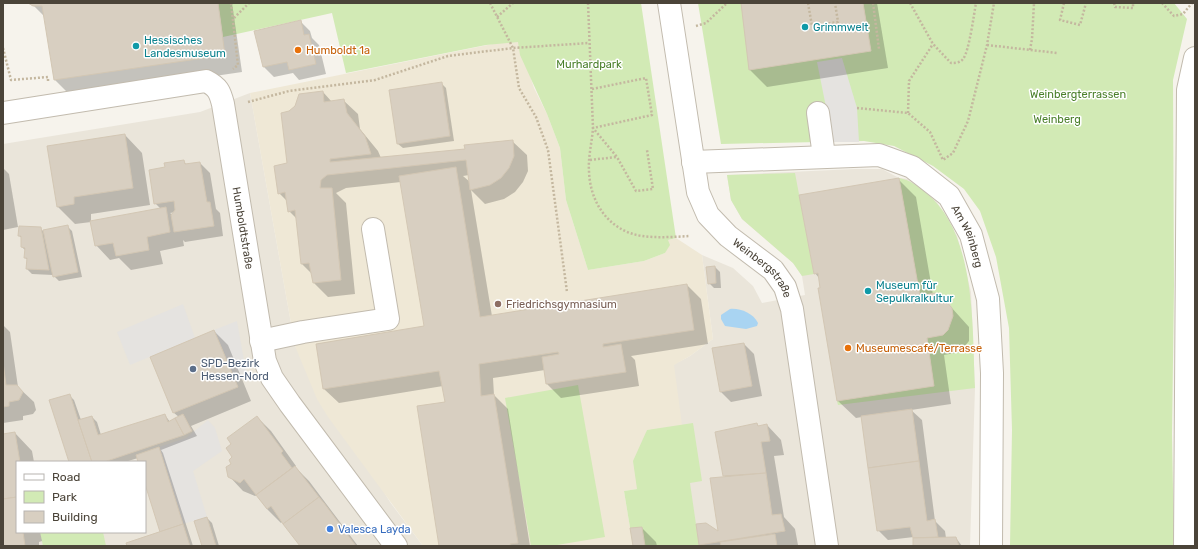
<svg xmlns="http://www.w3.org/2000/svg" width="1198" height="549" font-family="Rubik,sans-serif">
  <style>
    .residential { fill: #eae5da; fill-rule: evenodd }
    .education { fill: #efe8d6 }
    .green { fill: #d2eab5 }
    .parking { fill: #e5e3e0 }
    .water { fill: #a9d4f2 }
    .shadow { fill: #0003; fill-rule: evenodd }
    .building { fill: #d8cfc1; stroke: #d3c7b4 }
    .lines { fill: none; stroke-linecap: round; stroke-linejoin: round }
    .minor-casing { stroke: #c2bbae; stroke-width: 24 }
    .path { stroke: #c4b79f; stroke-width: 2.5; stroke-dasharray: 2 2; stroke-linecap: butt }
    .minor { stroke: #fff; stroke-width: 22 }
    .culture-dot { fill: #0f9aa8; stroke: #fff; stroke-width: 1.5 }
    .food-dot { fill: #e8710a; stroke: #fff; stroke-width: 1.5 }
    .education-dot { fill: #8d6e63; stroke: #fff; stroke-width: 1.5 }
    .service-dot { fill: #5c6f8a; stroke: #fff; stroke-width: 1.5 }
    .shop-dot { fill: #3f7fe0; stroke: #fff; stroke-width: 1.5 }
    .labels { text-anchor: middle; stroke-width: 3; stroke-linejoin: round; paint-order: stroke }
    .culture-label { font-size: 11px; fill: #0d838f; stroke: #fff; text-anchor: start }
    .food-label { font-size: 11px; fill: #c56008; stroke: #fff; text-anchor: start }
    .park-label { font-size: 11px; fill: #4a7f2a; stroke: #fff }
    .street-label { font-size: 11px; fill: #4b4439; stroke: #fff }
    .education-label { font-size: 11px; fill: #785e54; stroke: #fff; text-anchor: start }
    .service-label { font-size: 11px; fill: #4e5e75; stroke: #fff; text-anchor: start }
    .shop-label { font-size: 11px; fill: #366cbe; stroke: #fff; text-anchor: start }
  </style>
  <rect width="100%" height="100%" fill="#f6f3ec"/>
  <g class="residential">
    <path d="M250,93l45,253 95,156 33,44h-420v-402l197,-32zM17,462h128v70h-128z"/>
    <polygon points="855,169 882,169 899,178 909,179 936,201 957,236 971,292 975,388 970,546 633,546 647,430 681,424 673,365 690,356 713,339 702,255 733,268 753,286 762,303 805,295 802,276 793,263 742,219 731,200 727,175"/>
  </g>
  <polygon class="education" points="518,39 534,88 547,114 560,148 566,200 588,270 644,261 665,253 668,240 676,238 702,255 713,339 690,356 674,365 682,425 647,430 637,489 624,491 633,546 423,546 328,417 317,399 295,346 250,93"/>
  <g class="green">
    <polygon points="218,3 641,3 676,238 668,240 670,245 665,253 644,261 588,270 566,200 560,148 547,114 520,55 518,42 486,45 346,73 332,13 223,37"/>
    <polygon points="698,3 1174,3 1187,19 1173,80 1174,285 1172,434 1174,546 1010,546 1012,430 1009,328 996,257 980,211 964,189 933,166 894,146 864,141 721,144"/>
    <polygon points="795,173 814,274 802,276 793,263 742,219 731,200 727,175"/>
    <path d="M899,178c11,2 17,7 26,14 52,40 47,136 50,196l-137,17 -1,-4 97,-15 -7,-48 16,-3c12,-11 14,-38 -7,-41 -5,-1 -12,1 -16,2z"/>
    <polygon points="578,385 605,537 551,546 531,546 505,398"/>
    <polygon points="693,423 702,481 690,483 699,545 633,546 624,491 637,489 633,461 647,430"/>
    <polygon points="40,532 103,532 106,546 43,546"/>
  </g>
  <g class="parking">
    <polygon points="842,58 857,108 859,142 830,142 827,112 817,62"/>
    <polygon points="183,304 195,338 130,365 117,332"/>
    <polygon points="237,321 247,377 236,382 214,330"/>
    <polygon points="208,420 215,428 222,451 193,471 207,517 183,524 159,447 186,438"/>
  </g>
  <path class="water" d="M730,309c10,-1 23,4 28,14l-1,3 -11,3 -21,-3 -4,-7v-4z"/>
  <g class="shadow">
    <polygon points="31,3 232,3 242,72 72,97 55,80 45,17"/>
    <polygon points="742,3 877,3 888,68 767,87 750,70"/>
    <polygon points="300,21 310,31 312,38 319,45 326,74 299,80 293,73 274,77 264,67 256,32"/>
    <polygon points="441,83 446,88 454,141 403,148 398,144"/>
    <path d="M323,92l9,10 11,-2 15,14 2,15 18,22 3,7 85,-8 46,-9 15,14 1,16 -5,11 -8,10 -11,7 -19,5 -14,-14 21,126 195,-31 14,14 7,45 -77,12 4,4 4,26 -78,12 -14,-14 -2,-14 -52,8 1,17 14,14 22,137h-90l6,-144 -3,-16 -104,17 -15,-14 -7,-45 108,-17 -24,-145 -55,6 -10,5 10,10 9,91 -27,3 -14,-14 -2,-9 -10,-10 -5,-45 -8,-8 -1,-9 -9,-9 9,-29 2,-52zM469,175l1,7 -7,-6z"/>
    <polygon points="125,135 142,153 150,205 91,214 91,222 75,224 57,206"/>
    <path d="M183,161l4,4 13,-2 10,10 6,36 4,4 3,23 -38,6 -2,-2 1,6 -24,5 3,13 -32,6 -12,-12 -9,2 -14,-15 65,-36 -6,-6 11,-35zM176,212l-3,3 -3,-2z"/>
    <polygon points="3,168 9,174 18,227 3,230"/>
    <polygon points="898,179 916,197 933,295 942,297 969,327 969,341 960,352 944,355 951,404 911,410 922,420 935,521 945,531 946,538 956,538 962,546 914,546 914,537 888,540 878,530 862,417 856,418 838,401 822,288 819,278 815,273"/>
    <polygon points="67,226 72,231 82,277 59,281 53,275 32,274 27,269 28,260 25,258 25,250 22,247 22,238 19,236 40,228 45,233"/>
    <polygon points="715,267 720,272 721,288 714,288 709,283"/>
    <polygon points="3,325 10,332 18,387 34,402 36,410 33,414 23,416 23,420 3,423"/>
    <polygon points="214,331 228,345 251,401 191,426 197,436 161,450 163,453 193,546 128,546 161,532 145,481 145,462 139,462 138,458 125,462 71,462 69,395 74,400 81,420 92,417 97,422 101,435 165,415 170,422 179,417 174,413 151,357"/>
    <polygon points="744,344 754,354 762,396 731,402 721,392"/>
    <polygon points="257,417 271,431 296,466 295,467 309,481 358,546 302,546 283,521 281,523 267,509 257,495 255,496 243,491 229,476 234,457"/>
    <polygon points="757,424 759,427 767,425 781,440 784,455 774,456 784,517 795,529 798,545 702,546 700,544 720,533 725,477 717,433"/>
    <polygon points="15,433 32,451 34,462 17,462 17,532 40,532 42,541 39,542 39,546 3,546 3,435"/>
    <polygon points="207,518 212,523 219,546 203,546"/>
    <polygon points="642,528 656,542 657,546 634,546"/>
  </g>
  <g class="building">
    <polygon points="28,3 218,3 225,55 54,80 42,6 33,6"/>
    <polygon points="741,3 863,3 871,51 749,70"/>
    <polygon points="301,20 304,35 309,34 316,64 289,70 287,62 263,67 254,31"/>
    <polygon points="442,82 450,136 397,144 389,90"/>
    <polygon points="323,91 324,102 344,99 347,113 365,136 371,154 330,159 330,162 465,149 464,145 513,140 514,156 509,168 501,178 490,185 470,190 466,160 327,175 321,180 320,188 332,188 341,280 313,283 309,263 301,264 295,210 288,212 285,192 278,194 274,166 287,163 281,113 289,111 295,106 299,94"/>
    <polygon points="125,134 133,188 74,197 74,204 57,207 47,146"/>
    <polygon points="184,160 185,164 200,162 207,202 210,202 214,226 174,232 171,215 175,210 174,201 154,204 149,170 165,167 164,163"/>
    <polygon points="456,167 480,317 687,284 694,330 603,344 603,347 621,344 626,372 546,384 542,357 559,354 558,352 479,364 481,396 494,394 518,543 510,544 511,546 439,546 417,406 445,402 439,371 323,389 316,344 424,326 399,176"/>
    <polygon points="899,178 920,296 935,293 942,296 952,308 953,316 948,330 943,335 927,338 934,386 837,401 818,288 820,288 818,273 814,274 799,195"/>
    <polygon points="166,207 170,232 147,237 149,250 116,256 113,243 95,246 90,221"/>
    <polygon points="68,225 78,272 53,277 43,230"/>
    <polygon points="19,226 41,227 49,270 26,269 27,258 24,258 25,248 21,247 21,236 18,236"/>
    <polygon points="715,266 716,283 708,284 706,267"/>
    <polygon points="214,330 238,387 173,413 150,357"/>
    <polygon points="744,343 752,386 720,392 712,348"/>
    <polygon points="3,362 6,385 17,385 23,392 19,400 9,402 9,406 3,407"/>
    <polygon points="70,394 78,420 92,462 69,462 49,400"/>
    <polygon points="912,409 919,461 868,468 861,416"/>
    <polygon points="165,414 168,422 175,418 184,435 104,462 92,462 78,420 92,416 98,435"/>
    <polygon points="183,414 192,431 184,435 175,418"/>
    <polygon points="257,416 283,451 281,453 292,468 256,495 244,479 240,483 228,477 226,467 231,464 229,460 232,457 226,448 231,444 227,438"/>
    <polygon points="757,423 758,426 767,424 770,441 761,442 766,473 723,476 715,432"/>
    <polygon points="15,432 20,462 17,462 17,497 3,499 3,434"/>
    <polygon points="159,447 183,524 160,532 145,484 145,462 138,462 136,455"/>
    <polygon points="919,461 927,521 935,519 938,537 913,538 910,527 877,531 868,468"/>
    <polygon points="295,466 319,497 283,524 271,506 267,509 256,495"/>
    <polygon points="766,473 772,515 781,514 785,531 699,545 696,524 706,523 718,531 710,478"/>
    <polygon points="17,497 17,532 23,532 25,546 3,546 3,499"/>
    <polygon points="319,497 324,503 356,546 300,546 283,524"/>
    <polygon points="207,517 216,546 202,546 194,521"/>
    <polygon points="183,524 190,546 127,546 126,543"/>
    <polygon points="642,527 645,546 633,546 630,528"/>
    <polygon points="775,534 777,546 721,546 720,542"/>
    <polygon points="956,537 959,546 913,546 913,538"/>
  </g>
  <g class="lines">
    <defs>
      <g id="minor">
        <path id="s1" d="M669,3l29,189 10,23 20,21 45,34 12,17 7,22 35,237"/>
        <path id="s2" d="M3,113l203,-32c12,6 14,11 17,23l42,257 7,17 18,26 106,142"/>
        <polyline points="818,113 824,156"/>
        <path id="s3" d="M693,162l186,-7 33,12 37,29 22,39 17,64 4,74 -1,173"/>
        <polyline points="261,341 303,332 388,319 373,229"/>
        <polyline points="1185,546 1188,90 1195,58"/>
      </g>
    </defs>
    <use href="#minor" class="minor-casing"/>
    <g class="path">
      <polyline points="231,3 238,65 233,69"/>
      <polyline points="490,3 513,48 519,88 536,117 548,150 567,292"/>
      <polyline points="588,3 593,128 617,157 636,191 653,189 647,150"/>
      <polyline points="808,3 812,26 838,22 835,3"/>
      <polyline points="873,3 879,49"/>
      <path d="M910,3l23,41 18,19c4,0 9,0 12,-4 6,-7 11,-45 13,-56"/>
      <polyline points="1064,3 1060,20 1080,25 1086,3"/>
      <polyline points="1114,3 1115,7 1133,8 1133,3"/>
      <polyline points="1162,3 1174,16 1183,14 1192,3"/>
      <polyline points="497,17 513,3"/>
      <polyline points="234,18 249,3"/>
      <polyline points="696,26 706,23 727,3"/>
      <polyline points="987,45 1057,53"/>
      <polyline points="3,48 11,80 48,77 48,81"/>
      <polyline points="1030,50 1032,39 1034,3"/>
      <path d="M592,89l54,-11 6,37 -59,13c-1,14 -5,29 -4,43 1,32 20,60 53,65 15,2 32,1 47,0"/>
      <polyline points="248,102 289,91 375,80 448,56 513,48 589,43"/>
      <polyline points="857,108 908,113 930,132 943,160 953,153 968,121 987,45 994,3"/>
      <polyline points="908,113 909,81 933,44"/>
      <polyline points="590,160 616,157"/>
    </g>
    <use href="#minor" class="minor"/>
  </g>
  <g class="culture-dot">
    <circle cx="805" cy="27" r="4"/>
    <circle cx="136" cy="46" r="4"/>
    <circle cx="868" cy="291" r="4"/>
  </g>
  <g class="food-dot">
    <circle cx="298" cy="50" r="4"/>
    <circle cx="848" cy="348" r="4"/>
  </g>
  <circle class="education-dot" cx="498" cy="304" r="4"/>
  <circle class="service-dot" cx="193" cy="369" r="4"/>
  <circle class="shop-dot" cx="330" cy="529" r="4"/>
  <g class="labels">
    <g class="culture-label">
      <text x="813" y="31">Grimmwelt</text>
      <text x="144" y="44">Hessisches<tspan x="144" dy="13">Landesmuseum</tspan></text>
      <text x="876" y="289">Museum für<tspan x="876" dy="13">Sepulkralkultur</tspan></text>
    </g>
    <g class="food-label">
      <text x="306" y="54">Humboldt 1a</text>
      <text x="856" y="352">Museumescafé/Terrasse</text>
    </g>
    <g class="park-label">
      <text x="589" y="68">Murhardpark</text>
      <text x="1078" y="98">Weinbergterrassen</text>
      <text x="1057" y="123">Weinberg</text>
    </g>
    <g class="street-label">
      <text dy="4" stroke="none"><textPath href="#s2" startOffset="361">Humboldtstraße</textPath></text>
      <text dy="4" stroke="none"><textPath href="#s3" startOffset="313">Am Weinberg</textPath></text>
      <text dy="4" stroke="none"><textPath href="#s1" startOffset="293">Weinbergstraße</textPath></text>
    </g>
    <g class="education-label">
      <text x="506" y="308">Friedrichsgymnasium</text>
    </g>
    <g class="service-label">
      <text x="201" y="367">SPD-Bezirk<tspan x="201" dy="13">Hessen-Nord</tspan></text>
    </g>
    <g class="shop-label">
      <text x="338" y="533">Valesca Layda</text>
    </g>
  </g>
  <rect width="1198" height="549" fill="none" stroke="#4b4439" stroke-width="8"/>
  <rect x="16" y="461" width="130" height="72" fill="#ffffff" stroke="#b7b4b0"/>
  <rect x="24" y="474" width="20" height="6" fill="#ffffff" stroke="#b7b4b0"/>
  <text x="52" y="481" font-size="12" fill="#4b4439">Road</text>
  <rect x="24" y="491" width="20" height="12" fill="#d2eab5" stroke="#b7b4b0"/>
  <text x="52" y="501" font-size="12" fill="#4b4439">Park</text>
  <rect x="24" y="511" width="20" height="12" fill="#d8cfc1" stroke="#b7b4b0"/>
  <text x="52" y="521" font-size="12" fill="#4b4439">Building</text>
</svg>
